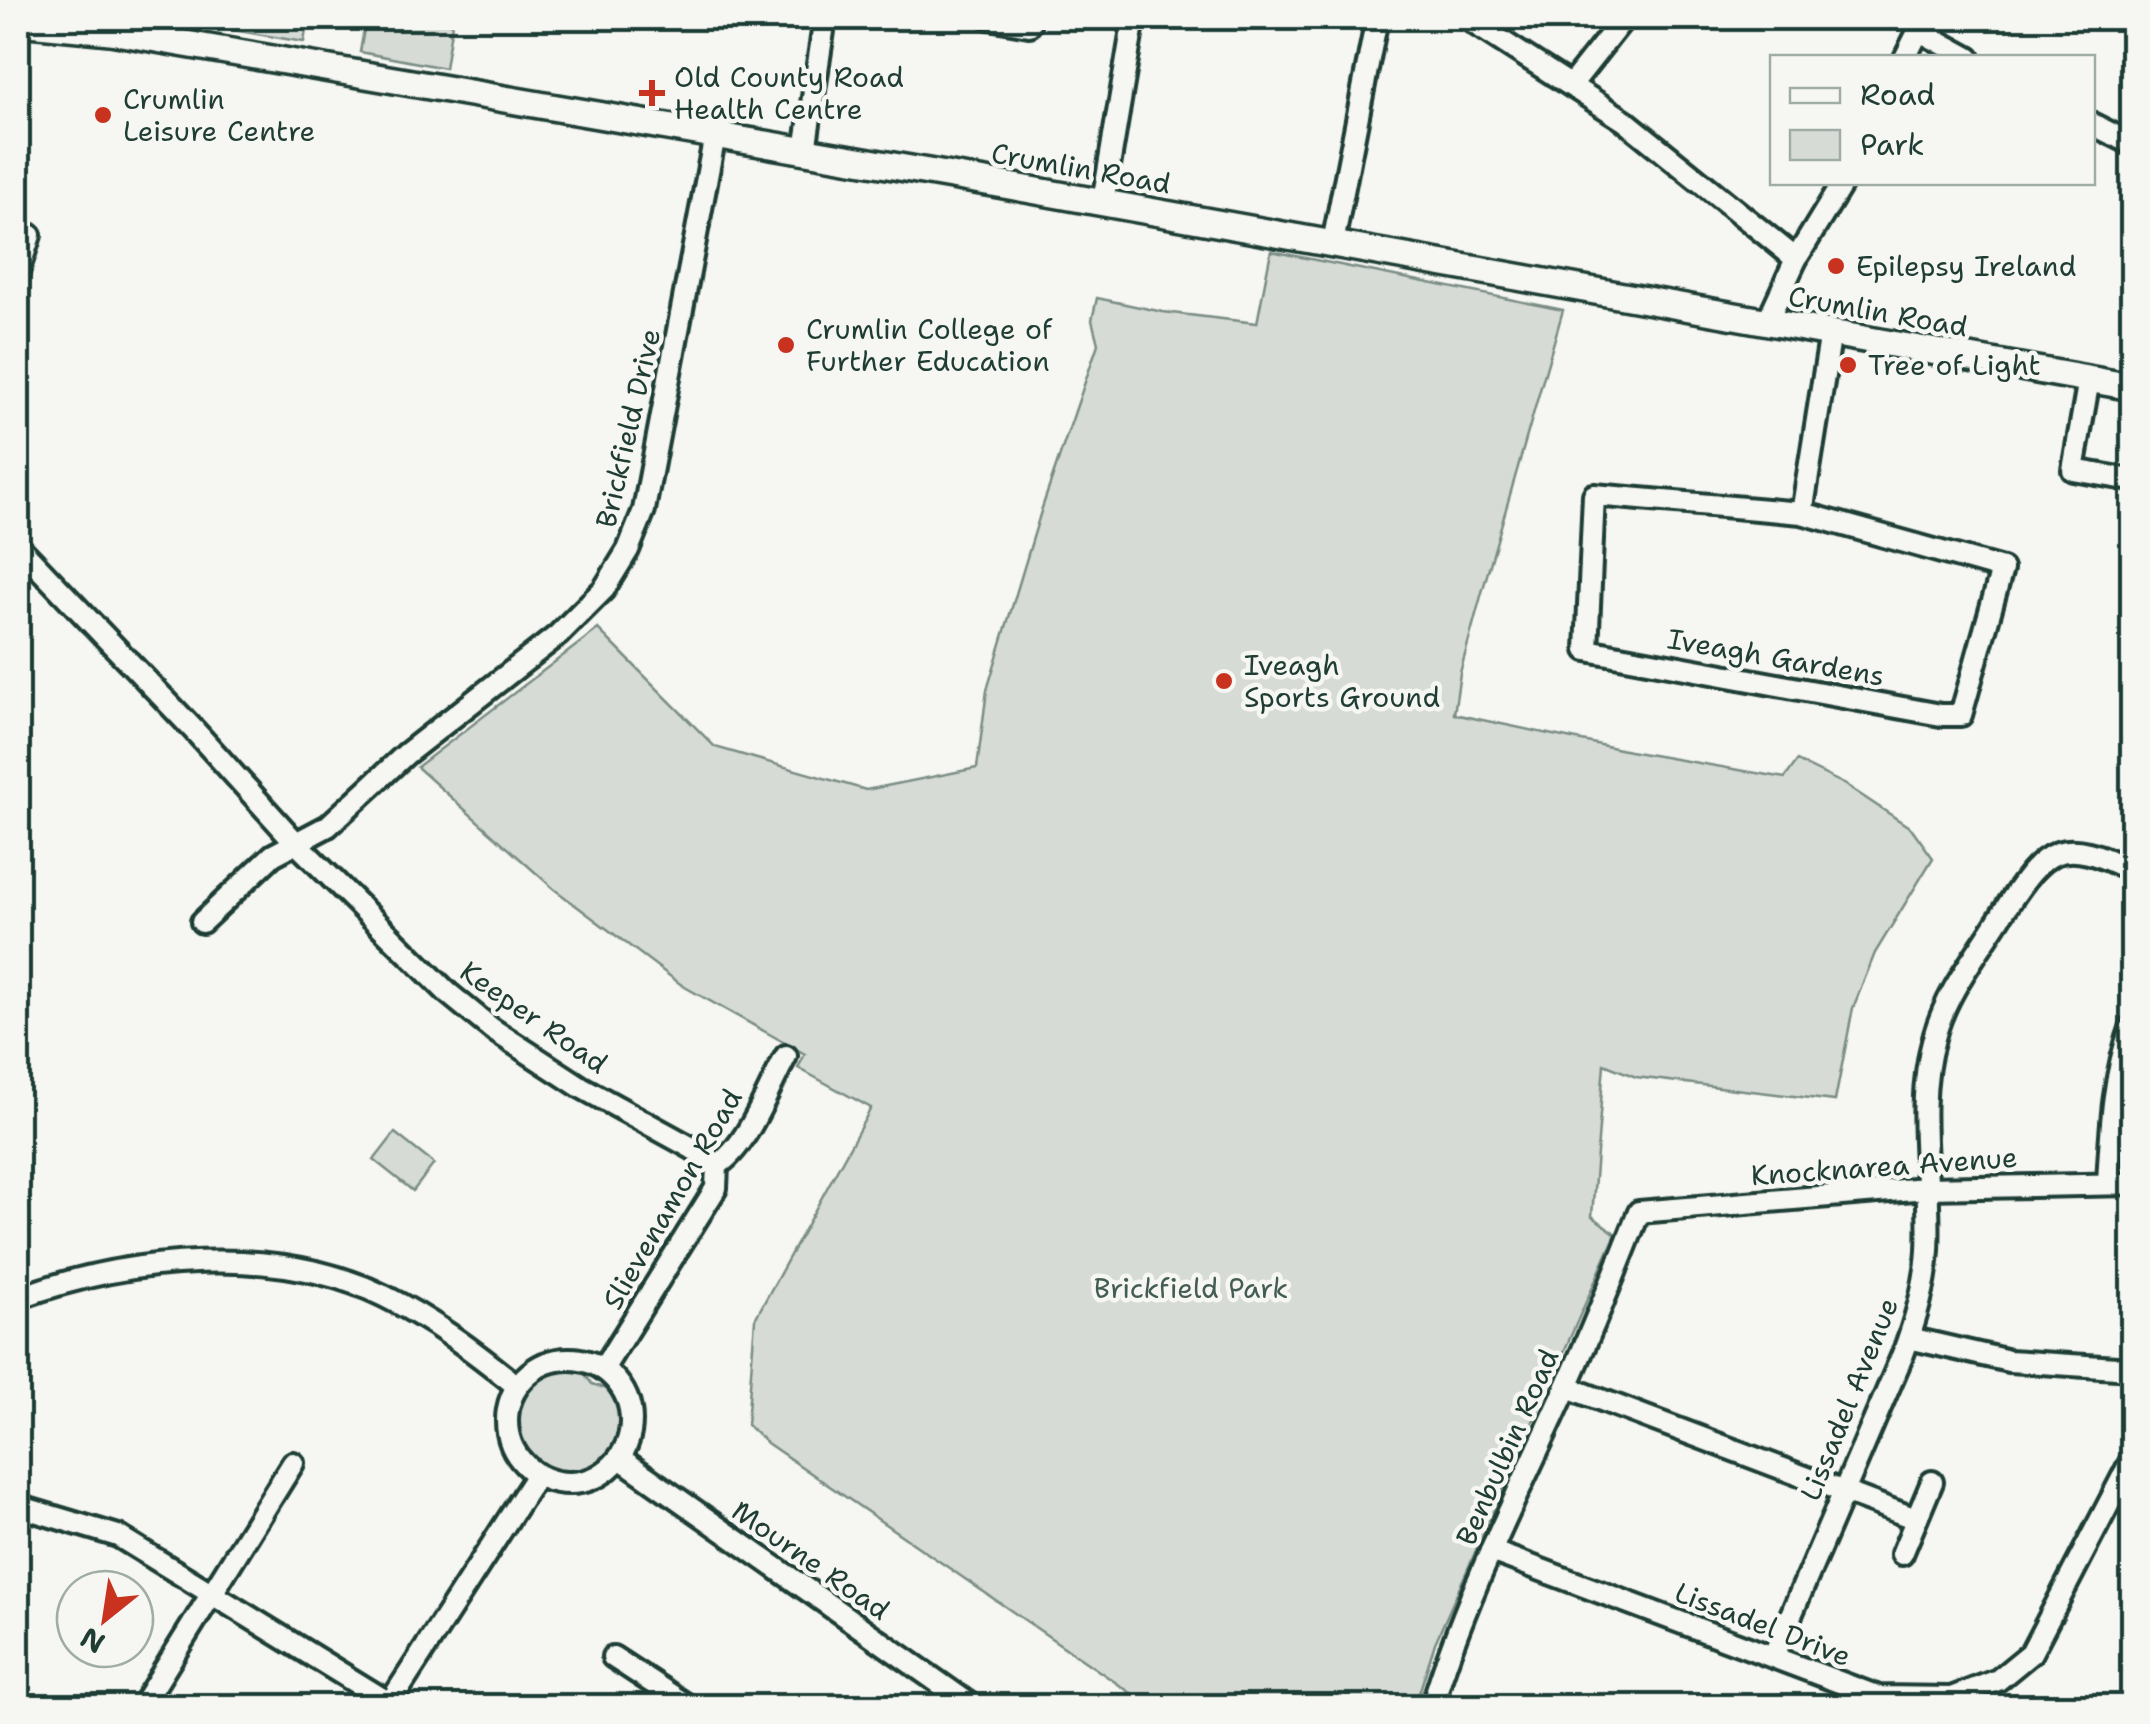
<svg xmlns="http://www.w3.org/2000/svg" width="2150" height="1724" font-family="'Shantell Sans',sans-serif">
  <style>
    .green { fill: #d6dbd6; stroke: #7a8c85; stroke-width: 2.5 }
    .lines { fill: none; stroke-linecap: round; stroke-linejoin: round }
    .minor-casing { stroke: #1f3d34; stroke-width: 28 }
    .major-casing { stroke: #1f3d34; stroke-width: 32 }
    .minor { stroke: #f6f6f2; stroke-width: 20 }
    .major { stroke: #f6f6f2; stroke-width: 25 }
    .poi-dot { fill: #c8321e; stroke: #f6f6f2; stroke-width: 4 }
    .labels { text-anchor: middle; stroke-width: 9; stroke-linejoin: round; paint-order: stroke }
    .poi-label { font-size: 28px; fill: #1f3d34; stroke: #f6f6f2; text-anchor: start }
    .street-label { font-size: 28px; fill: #1f3d34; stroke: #f6f6f2 }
    .park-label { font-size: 28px; fill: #445d54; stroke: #f6f6f2 }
  </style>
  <rect width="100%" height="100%" fill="#f6f6f2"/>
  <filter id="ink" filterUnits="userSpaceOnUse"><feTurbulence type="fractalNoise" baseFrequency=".01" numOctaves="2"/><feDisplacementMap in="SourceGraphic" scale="20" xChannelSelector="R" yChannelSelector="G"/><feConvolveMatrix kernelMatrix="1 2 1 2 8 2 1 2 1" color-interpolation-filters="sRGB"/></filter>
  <g filter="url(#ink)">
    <g class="green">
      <polygon points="161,18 308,18 304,42"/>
      <polygon points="366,18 453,18 445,68 360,52"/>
      <polygon points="1271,251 1563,310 1481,596 1460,673 1454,714 1629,751 1785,778 1797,761 1846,785 1912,829 1933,858 1875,953 1853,1008 1835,1101 1636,1077 1604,1064 1592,1216 1616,1234 1435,1643 1415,1706 1150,1706 767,1443 747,1425 755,1319 871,1108 798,1068 805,1054 683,986 554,889 417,767 598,629 715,747 866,790 977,768 987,690 1042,508 1098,344 1092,320 1097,298 1163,312 1257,323"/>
      <polygon points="395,1133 434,1164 413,1191 374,1160"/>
      <path d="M567,1366l13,2 12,16 21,7c11,18 13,39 2,58 -7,11 -17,19 -30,23 -69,24 -106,-92 -18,-106z"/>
    </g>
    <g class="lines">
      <defs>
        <g id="minor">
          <polyline points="989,18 1029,25"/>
          <polyline points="1466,18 1624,120 1796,259"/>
          <polyline points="1918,30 1969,58"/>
          <polyline points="1905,58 1925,18"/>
          <polyline points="1571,85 1624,18"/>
          <polyline points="2092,124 2132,144"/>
          <polyline points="805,150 825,18"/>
          <polyline points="1103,202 1134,18"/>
          <polyline points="1333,243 1377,18"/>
          <polyline points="18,272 30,235"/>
          <polyline points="1767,322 1796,259 1843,182"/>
          <polyline points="2089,379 2073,470 2132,480"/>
          <polyline points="1802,513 1594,495 1587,650 1941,715 1961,715 2002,569 1802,513 1831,332"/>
          <polyline points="18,546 194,730 297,844 448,993 492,1029 581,1087 692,1148 717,1165"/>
          <polyline points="202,922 273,855 328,826 406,754 558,635 604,589 628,550 644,510 715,135"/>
          <path d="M717,1165c30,-17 52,-78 69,-109"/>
          <path d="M2108,1183c3,-54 5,-106 24,-157"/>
          <path d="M18,1298c110,-41 257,-55 366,-2 49,24 91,56 133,90"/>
          <polyline points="1909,1338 2009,1361 2132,1369"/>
          <circle cx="569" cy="1421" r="62"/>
          <polyline points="603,1369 716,1188 717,1165"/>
          <polyline points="1567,1387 1916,1519"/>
          <polyline points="620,1458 972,1706"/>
          <polyline points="18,1506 118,1536 394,1706"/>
          <polyline points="1491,1551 1879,1697 1951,1698 1998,1680 2031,1653 2132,1459"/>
          <polyline points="1902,1554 1932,1482"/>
          <polyline points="613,1657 688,1706"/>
          <path d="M1773,1657l130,-303c12,-32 23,-69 25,-104 4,-71 -14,-141 6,-212 12,-47 45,-86 70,-127 42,-65 57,-76 128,-40"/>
          <polyline points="142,1706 293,1463"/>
          <polyline points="388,1706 537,1475"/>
          <path d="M1432,1706c30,-100 77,-194 121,-289 31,-67 59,-136 86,-205l287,-24 206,-4"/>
        </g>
        <polyline id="major" points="18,22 110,31 998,184 2132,387"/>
      </defs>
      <use href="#minor" class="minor-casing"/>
      <use href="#major" class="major-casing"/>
      <use href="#minor" class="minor"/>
      <use href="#major" class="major"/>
    </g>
  </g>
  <g class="poi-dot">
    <path d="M647 78h10v10h10v10h-10v10h-10v-10h-10v-10h10z"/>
    <circle cx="103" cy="115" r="10"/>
    <circle cx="1836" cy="266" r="10"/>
    <circle cx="786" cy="345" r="10"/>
    <circle cx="1848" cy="365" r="10"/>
    <circle cx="1224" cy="681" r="10"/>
  </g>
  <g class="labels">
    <g class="poi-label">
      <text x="674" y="87">Old County Road<tspan x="674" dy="32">Health Centre</tspan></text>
      <text x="123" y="109">Crumlin<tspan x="123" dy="32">Leisure Centre</tspan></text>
      <text x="1856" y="276">Epilepsy Ireland</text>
      <text x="806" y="339">Crumlin College of<tspan x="806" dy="32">Further Education</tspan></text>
      <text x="1868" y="375">Tree of Light</text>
      <text x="1244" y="675">Iveagh<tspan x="1244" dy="32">Sports Ground</tspan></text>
    </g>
    <g class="street-label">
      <text transform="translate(1081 168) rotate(10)" y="10">Crumlin Road</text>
      <text transform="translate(1878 311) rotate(10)" y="10">Crumlin Road</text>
      <text transform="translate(628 428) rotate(-77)" y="10">Brickfield Drive</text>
      <text transform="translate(1776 657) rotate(10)" y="10">Iveagh Gardens</text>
      <text transform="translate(534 1017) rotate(35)" y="10">Keeper Road</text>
      <text transform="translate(1884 1166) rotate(-4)" y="10">Knocknarea Avenue</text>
      <text transform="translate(672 1199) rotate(-60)" y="10">Slievenamon Road</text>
      <text transform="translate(1849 1399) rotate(-68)" y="10">Lissadel Avenue</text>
      <text transform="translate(1507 1447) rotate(-66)" y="10">Benbulbin Road</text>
      <text transform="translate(811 1560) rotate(35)" y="10">Mourne Road</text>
      <text transform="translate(1763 1624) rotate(21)" y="10">Lissadel Drive</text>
    </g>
    <g class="park-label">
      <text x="1191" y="1298">Brickfield Park</text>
    </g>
  </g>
  <rect width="2150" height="1724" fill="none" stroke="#f6f6f2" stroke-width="60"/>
  <rect x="30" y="30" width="2090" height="1664" fill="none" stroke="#1f3d34" stroke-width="4" filter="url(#ink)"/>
  <rect x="1770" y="55" width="325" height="130" fill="#f6f6f2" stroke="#a0aca6" stroke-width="2.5"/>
  <rect x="1790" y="88" width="50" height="15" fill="#f6f6f2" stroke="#a0aca6" stroke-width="2.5"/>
  <text x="1860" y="105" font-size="30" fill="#1f3d34">Road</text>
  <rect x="1790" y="130" width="50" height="30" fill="#d6dbd6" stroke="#a0aca6" stroke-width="2.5"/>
  <text x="1860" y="155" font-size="30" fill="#1f3d34">Park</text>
  <g transform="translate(105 1619) rotate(210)"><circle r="48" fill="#f6f6f2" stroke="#a0aca6" stroke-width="2.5"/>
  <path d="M0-8L18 38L0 25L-18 38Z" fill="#c8321e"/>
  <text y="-15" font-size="28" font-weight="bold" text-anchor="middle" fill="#1f3d34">N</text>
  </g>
</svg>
